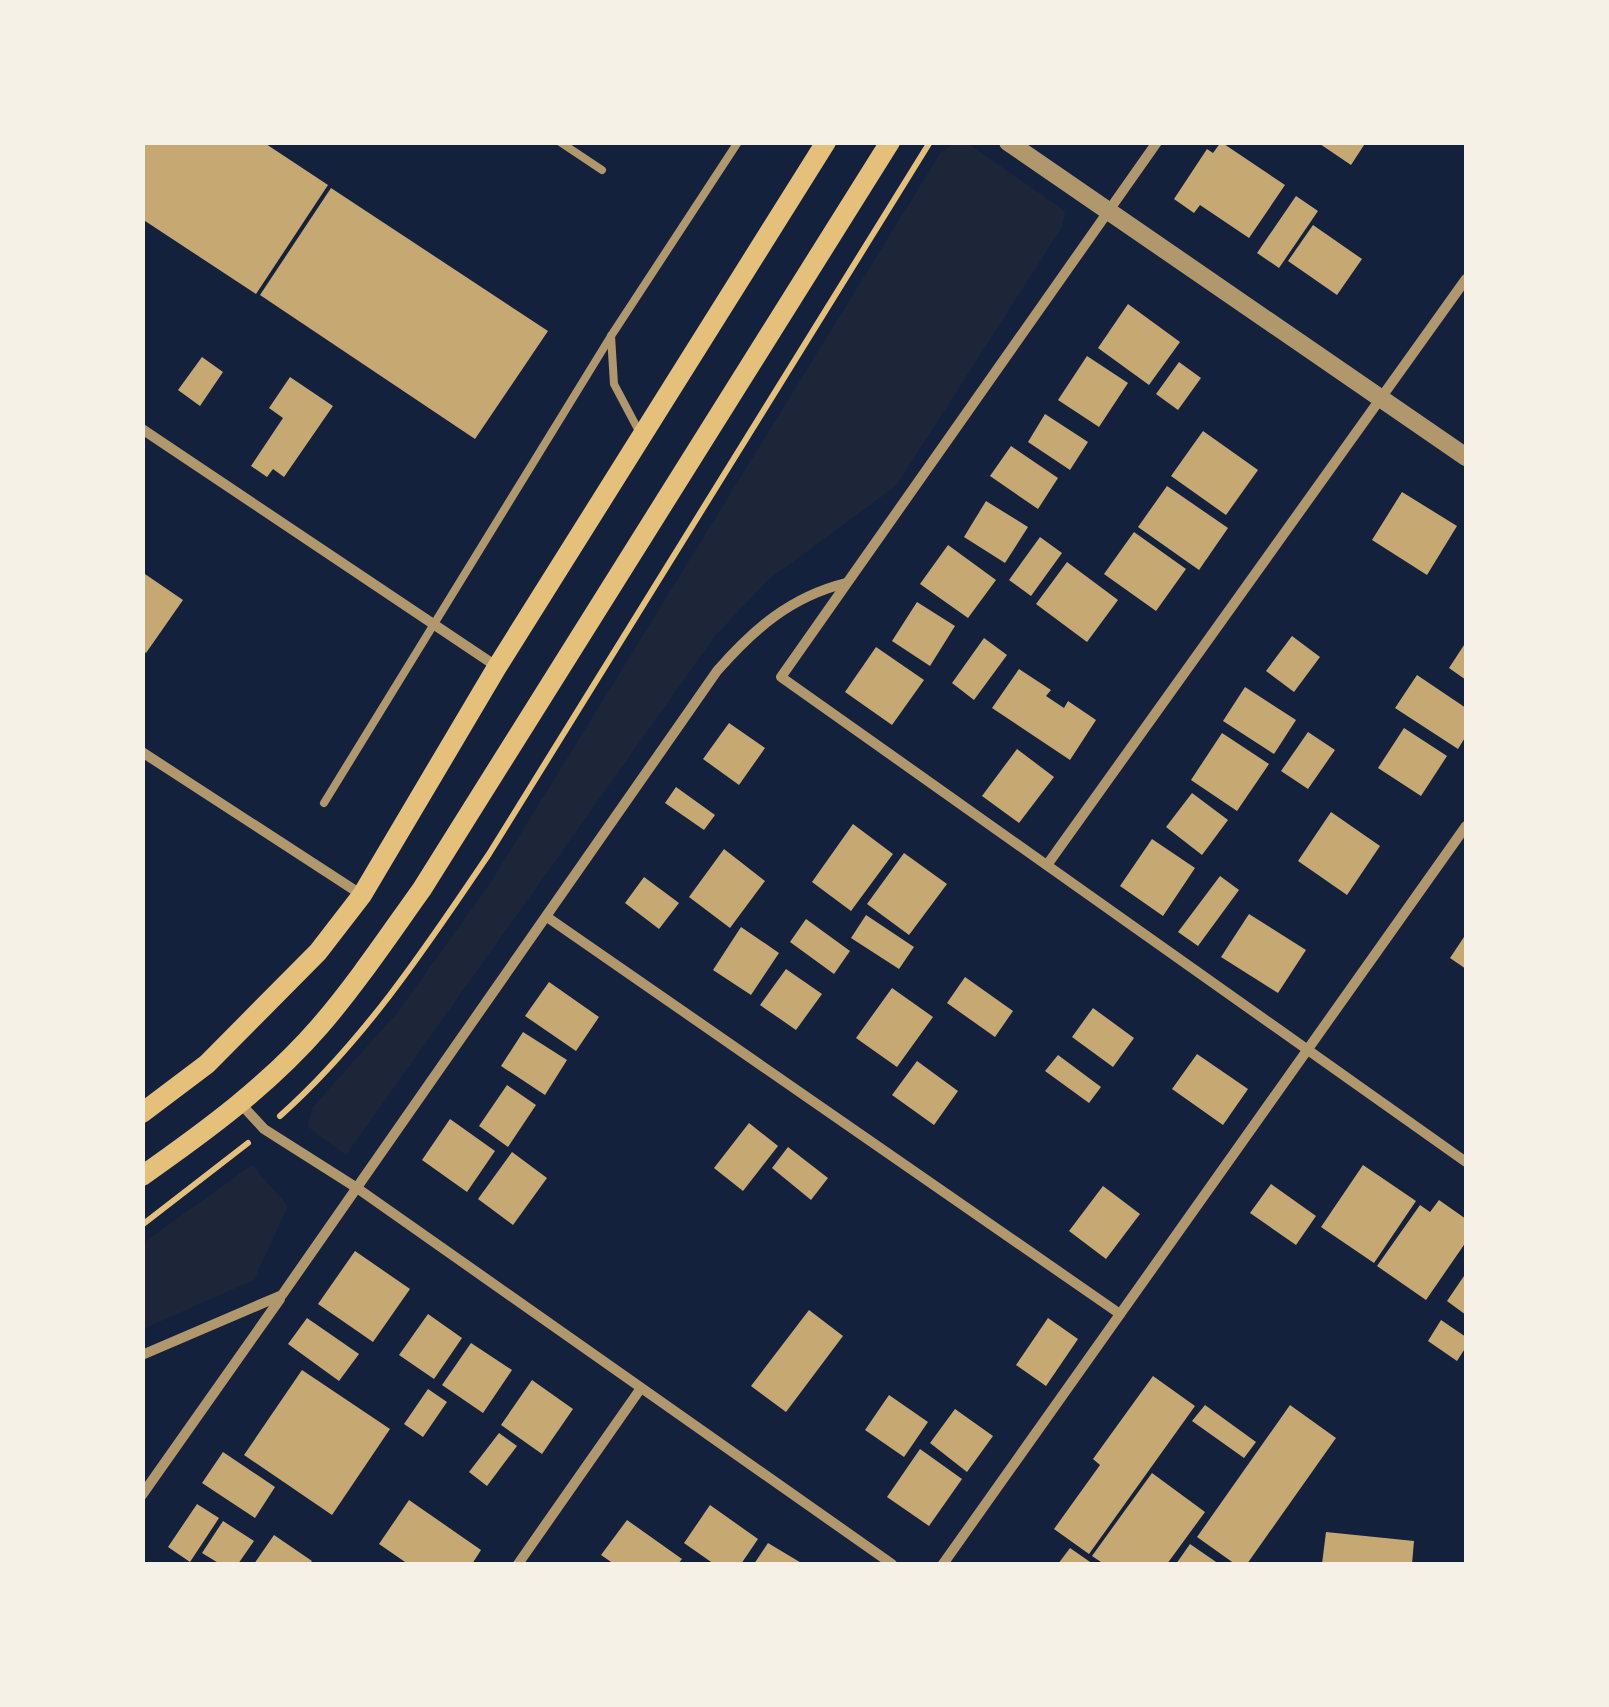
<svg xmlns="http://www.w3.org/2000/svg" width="1609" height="1707" font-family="Jost,sans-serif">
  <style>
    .green { fill: #1d2539 }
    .building { fill: #c6a872 }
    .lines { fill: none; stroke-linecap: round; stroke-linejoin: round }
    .path { stroke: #e5c07b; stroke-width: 6 }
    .service { stroke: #b1986c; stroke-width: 8 }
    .minor { stroke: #b1986c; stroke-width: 10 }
    .tertiary { stroke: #b1986c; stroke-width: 18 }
    .secondary { stroke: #e5c07b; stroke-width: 20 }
  </style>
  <rect width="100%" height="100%" fill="#14213d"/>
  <g class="green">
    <polygon points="957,143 967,143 1065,211 1062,227 896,486 768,580 715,636 346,1155 308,1127 312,1108 397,1013 489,885 941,152"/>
    <polygon points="252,1165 288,1206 254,1280 143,1329 143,1243"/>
  </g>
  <g class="building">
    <polygon points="142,142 263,142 328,185 256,294 142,219"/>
    <polygon points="1221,142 1285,185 1249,238 1200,205 1194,213 1174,199 1207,149 1213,153"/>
    <polygon points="1317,142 1366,142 1351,165"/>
    <polygon points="331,188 548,331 475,439 260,295"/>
    <polygon points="1296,196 1318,211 1279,268 1257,253"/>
    <polygon points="1313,225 1362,259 1337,295 1288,261"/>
    <polygon points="1128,304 1180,342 1149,385 1098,348"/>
    <polygon points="1087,356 1128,383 1099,427 1058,400"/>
    <polygon points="202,357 223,372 200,406 178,390"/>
    <polygon points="1179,362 1201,378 1178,410 1156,394"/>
    <polygon points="290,377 333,406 284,477 273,469 267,477 251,466 283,418 269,408"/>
    <polygon points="1045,414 1088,442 1070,470 1028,442"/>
    <polygon points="1203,431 1258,470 1226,515 1171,476"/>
    <polygon points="1011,446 1058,478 1038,509 990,476"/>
    <polygon points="1167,486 1228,528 1199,570 1138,527"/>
    <polygon points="1402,492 1457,526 1427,575 1372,540"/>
    <polygon points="986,501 1028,527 1005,563 964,537"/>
    <polygon points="1134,532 1186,569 1156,611 1104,574"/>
    <polygon points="1040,537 1062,553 1031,596 1009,580"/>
    <polygon points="948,545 996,580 968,618 920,584"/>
    <polygon points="1067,562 1118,600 1087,642 1036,604"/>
    <polygon points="142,572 183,600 146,653 142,650"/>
    <polygon points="917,602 955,626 930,666 892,641"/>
    <polygon points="1292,636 1320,657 1294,692 1266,671"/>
    <polygon points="984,638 1007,655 974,700 952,683"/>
    <polygon points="1466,642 1466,680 1449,668"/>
    <polygon points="876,647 924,680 892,725 845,692"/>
    <polygon points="1019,669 1051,690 1046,696 1064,708 1068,701 1096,720 1070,760 992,708"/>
    <polygon points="1417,675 1466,708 1466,736 1458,749 1395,708"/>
    <polygon points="1245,687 1296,720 1274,754 1223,721"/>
    <polygon points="729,723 765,748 739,785 703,759"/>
    <polygon points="1404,728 1447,756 1421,796 1378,768"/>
    <polygon points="1308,732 1335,750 1308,789 1281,771"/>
    <polygon points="1222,733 1269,764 1237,811 1191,780"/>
    <polygon points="1017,749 1054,777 1019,823 982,796"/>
    <polygon points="676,787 715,815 704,830 665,803"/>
    <polygon points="1192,793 1228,820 1202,855 1166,827"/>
    <polygon points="1331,812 1380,846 1347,895 1298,861"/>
    <polygon points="853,824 893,854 851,911 812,882"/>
    <polygon points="1152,839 1195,868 1163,916 1120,886"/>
    <polygon points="724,849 765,881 730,928 689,897"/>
    <polygon points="904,853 947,884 909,935 867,904"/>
    <polygon points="1220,876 1239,890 1198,946 1178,932"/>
    <polygon points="644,877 679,903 659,929 625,903"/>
    <polygon points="1249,914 1306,950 1278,993 1221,957"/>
    <polygon points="866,915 914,947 899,969 851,938"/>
    <polygon points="806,919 850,951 834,974 790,942"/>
    <polygon points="741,927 779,953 751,995 713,970"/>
    <polygon points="1466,934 1466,969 1450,958"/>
    <polygon points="786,969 822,994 796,1030 760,1005"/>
    <polygon points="965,977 1013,1011 995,1037 947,1003"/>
    <polygon points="549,982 599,1017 576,1051 525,1016"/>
    <polygon points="892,988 933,1017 897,1067 856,1038"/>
    <polygon points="1093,1008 1134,1038 1113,1067 1072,1037"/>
    <polygon points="523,1032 567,1060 545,1095 501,1066"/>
    <polygon points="1197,1054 1248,1089 1223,1125 1172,1089"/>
    <polygon points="1058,1055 1101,1087 1089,1103 1045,1071"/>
    <polygon points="917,1061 958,1091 934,1125 892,1095"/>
    <polygon points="507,1085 536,1105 508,1147 479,1126"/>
    <polygon points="450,1119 495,1151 467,1192 422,1160"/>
    <polygon points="749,1123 778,1146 743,1191 714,1168"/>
    <polygon points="788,1147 828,1178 811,1200 772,1168"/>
    <polygon points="512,1152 547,1178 513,1225 478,1199"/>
    <polygon points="1363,1165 1416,1201 1374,1263 1321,1227"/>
    <polygon points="1271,1184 1316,1216 1296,1245 1250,1213"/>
    <polygon points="1103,1186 1140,1214 1106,1259 1069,1231"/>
    <polygon points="1439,1200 1466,1219 1466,1242 1426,1300 1377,1266 1420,1205 1430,1212"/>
    <polygon points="355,1251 410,1289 373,1342 318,1304"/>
    <polygon points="1466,1273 1466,1315 1447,1301"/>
    <polygon points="809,1310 843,1336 786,1412 751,1386"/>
    <polygon points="428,1314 462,1338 434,1379 399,1355"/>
    <polygon points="307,1318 359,1354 339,1381 288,1344"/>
    <polygon points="1048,1318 1078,1339 1046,1386 1016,1365"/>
    <polygon points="1441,1320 1466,1337 1466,1347 1457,1361 1428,1341"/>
    <polygon points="471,1343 512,1370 483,1413 442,1385"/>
    <polygon points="302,1370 390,1429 332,1515 244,1455"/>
    <polygon points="1153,1376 1195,1406 1089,1554 1054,1529 1100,1465 1093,1459"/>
    <polygon points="532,1380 573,1409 542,1454 501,1425"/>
    <polygon points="428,1389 447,1402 423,1437 404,1424"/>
    <polygon points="889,1395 928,1422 904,1457 865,1430"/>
    <polygon points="1205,1405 1256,1442 1244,1458 1192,1421"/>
    <polygon points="1290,1405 1336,1438 1247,1564 1235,1564 1197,1537"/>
    <polygon points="955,1409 993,1436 967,1472 930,1443"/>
    <polygon points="499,1433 517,1446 487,1486 469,1472"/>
    <polygon points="920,1449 962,1479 929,1526 887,1497"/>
    <polygon points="223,1452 275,1487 255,1518 202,1483"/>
    <polygon points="1152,1473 1205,1512 1167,1564 1104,1564 1092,1556"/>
    <polygon points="409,1500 481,1550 472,1564 408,1564 379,1544"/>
    <polygon points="197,1504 219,1518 190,1562 168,1547"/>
    <polygon points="710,1505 758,1539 741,1564 714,1564 684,1543"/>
    <polygon points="627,1520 682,1559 678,1564 614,1564 601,1555"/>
    <polygon points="223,1521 254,1541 238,1564 220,1564 202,1553"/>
    <polygon points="1326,1532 1414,1541 1412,1564 1322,1564"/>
    <polygon points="274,1535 312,1561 309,1564 254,1564"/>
    <polygon points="768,1543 803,1564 754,1564"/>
    <polygon points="1190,1544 1219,1564 1176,1564"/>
    <polygon points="1070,1548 1093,1564 1058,1564"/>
  </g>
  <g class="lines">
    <g class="path">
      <path d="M280,1116c84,-75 147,-170 209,-262l441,-712"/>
      <polyline points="142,1225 248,1143"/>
    </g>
    <g class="service">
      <polyline points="560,142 602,170"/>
      <polyline points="611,336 614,384 641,435"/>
      <polyline points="324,803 611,336 738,142"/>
    </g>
    <g class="minor">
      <polyline points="1157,142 781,677 1466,1162"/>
      <polyline points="142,429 496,666"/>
      <polyline points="142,752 362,895"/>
      <polyline points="1047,865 1466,279"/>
      <polyline points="547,917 1120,1314"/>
      <polyline points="241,1104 264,1129 357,1188 892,1564"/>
      <path d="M142,1355l140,-60 435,-624c37,-42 73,-74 129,-88"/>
      <polyline points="142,1495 280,1299"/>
      <polyline points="518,1564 641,1388"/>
      <polyline points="943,1564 1466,826"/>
    </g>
    <polyline class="tertiary" points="1008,142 1466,457"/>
    <g class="secondary">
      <polyline points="142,1113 207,1064 318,952 362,895 497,667 826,142"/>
      <path d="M142,1176c64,-45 127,-91 178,-150 37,-43 69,-91 102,-137l468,-747"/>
    </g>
  </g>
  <rect width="1609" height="1707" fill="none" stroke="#f6f1e7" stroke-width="290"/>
</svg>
